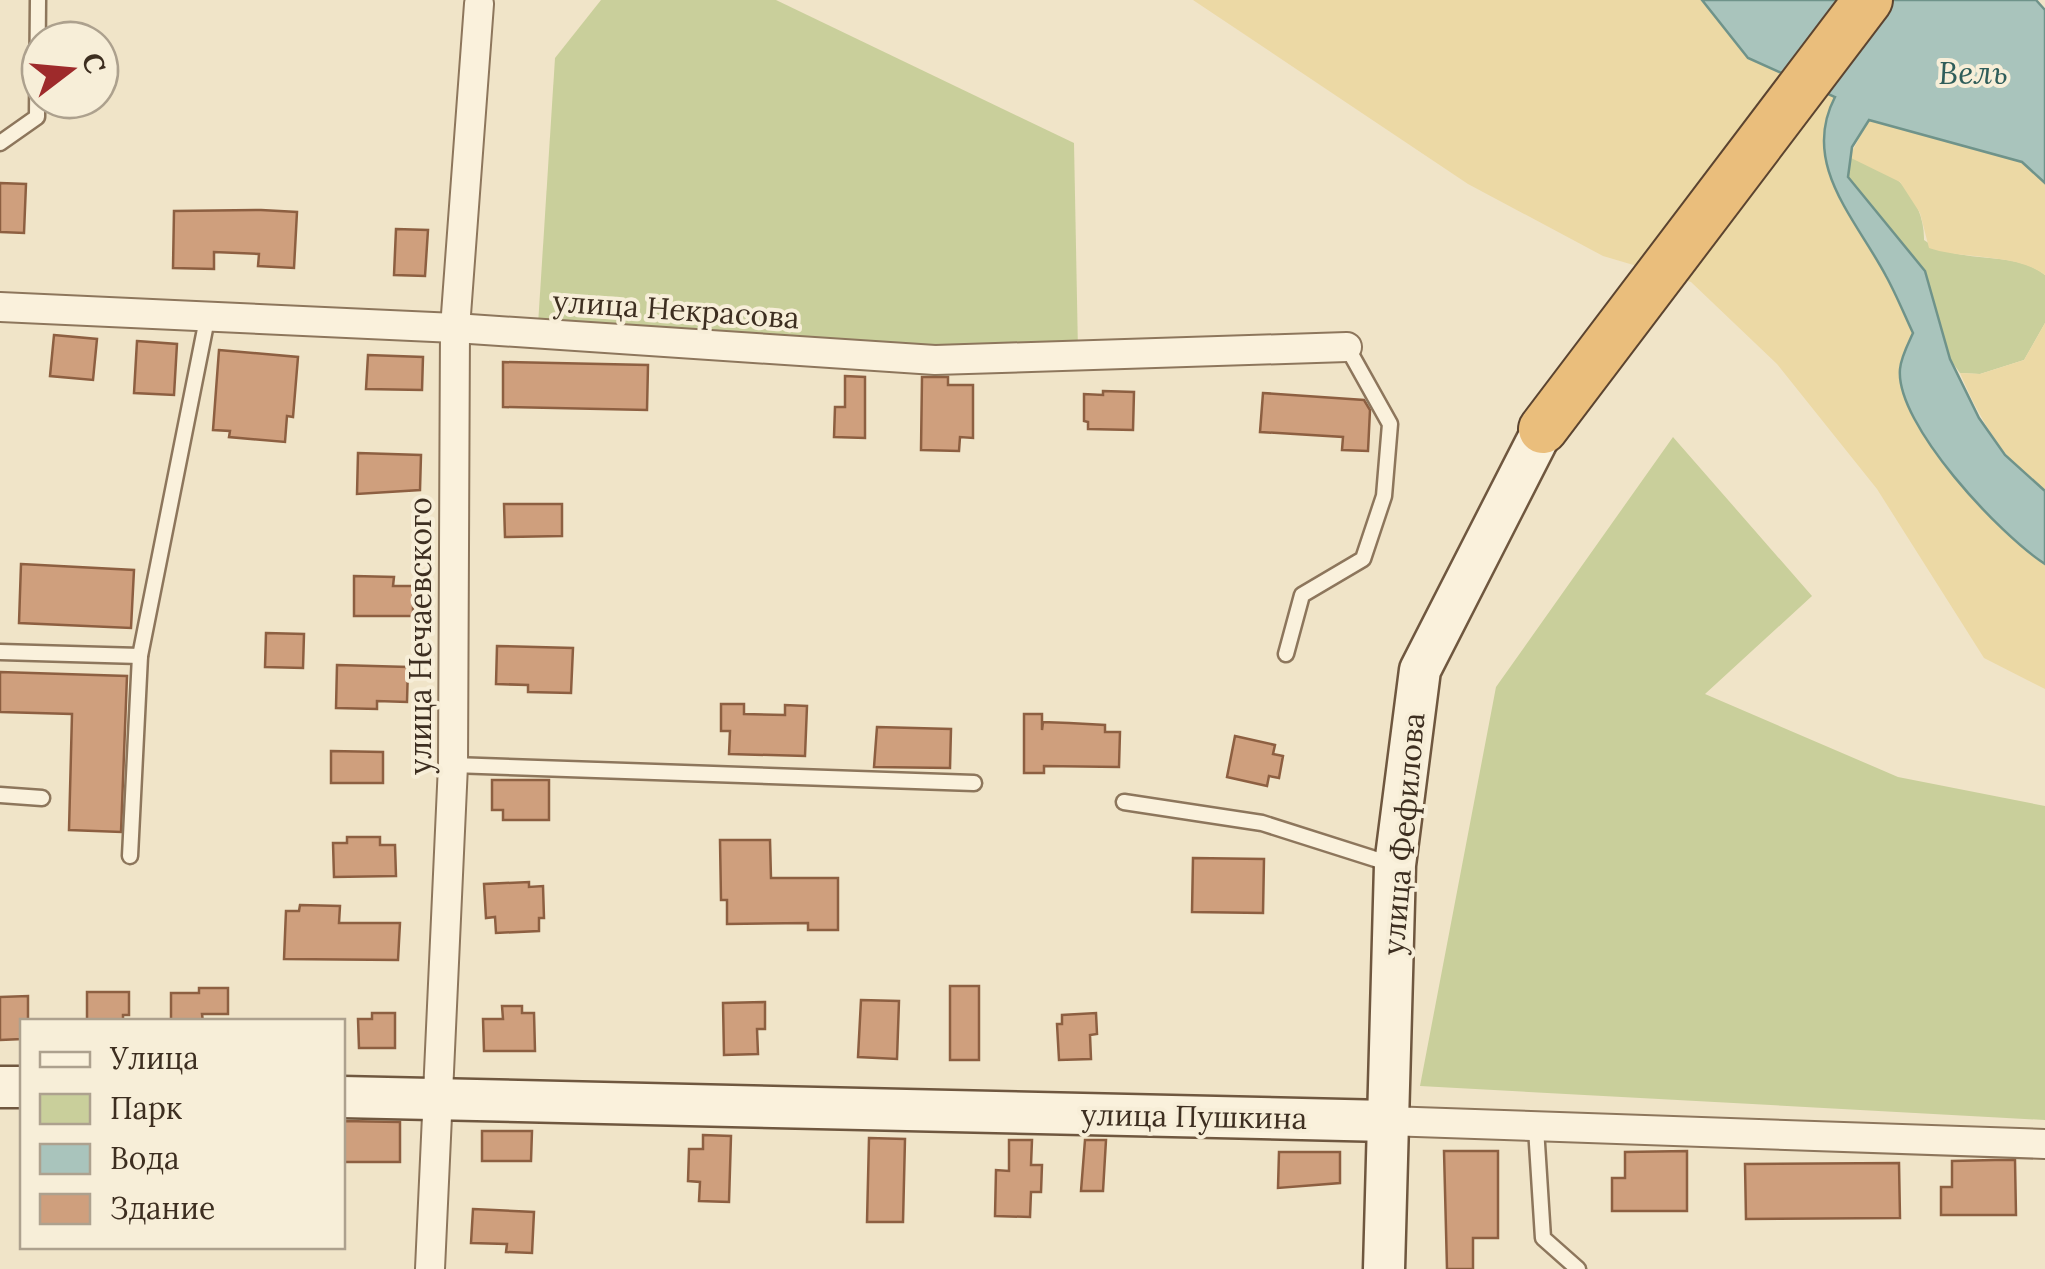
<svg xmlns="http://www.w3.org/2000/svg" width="2045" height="1269" font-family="Lora,serif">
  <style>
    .green { fill: #c9cf9b }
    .sand { fill: #ecd9a5 }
    .water { fill: #a9c4bc; stroke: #6f938a; stroke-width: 2.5 }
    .building { fill: #cf9f7d; stroke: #8d5f41; stroke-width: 2.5 }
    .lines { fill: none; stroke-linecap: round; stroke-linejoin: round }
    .service-casing { stroke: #8d765c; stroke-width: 19 }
    .minor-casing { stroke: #8d765c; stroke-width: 32 }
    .secondary-casing { stroke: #6f573f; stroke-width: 45 }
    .trunk-casing { stroke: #5b4430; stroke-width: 52 }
    .service { stroke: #faf1dc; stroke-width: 14 }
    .minor { stroke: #faf1dc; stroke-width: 28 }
    .secondary { stroke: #faf1dc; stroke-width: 40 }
    .trunk { stroke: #eabe7c; stroke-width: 48 }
    .labels { text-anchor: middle; stroke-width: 8; stroke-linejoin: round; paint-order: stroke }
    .street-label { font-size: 30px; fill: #3d2e20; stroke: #f7eed8 }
    .water-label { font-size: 32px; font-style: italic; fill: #2f5d5a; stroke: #f7eed8 }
  </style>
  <rect width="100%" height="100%" fill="#f0e4c8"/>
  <g class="green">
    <polygon points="601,0 776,0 1074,143 1078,351 603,342 538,325 555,58"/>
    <path d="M1849,157c41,5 76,41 75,83 35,27 88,8 121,35v48l-21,37 -44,14 -20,-1 -10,-14 -25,-88 -77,-94z"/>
    <polygon points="1673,437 1812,596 1705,694 1898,777 2045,806 2045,1120 1420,1086 1496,687"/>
  </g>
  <g class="sand">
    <path d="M1193,0h509l46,58 88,39c-36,66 21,124 50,179 10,18 18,38 27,57l-13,33 14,54 50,68 81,76v125l-61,-31 -107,-169 -100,-125 -86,-82 -88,-26 -135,-72z"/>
    <path d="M1869,120l153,42 23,21v92c-28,-22 -81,-15 -116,-27l-9,-35 -20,-31 -51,-25z"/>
    <path d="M2045,323v168c-42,-31 -65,-71 -85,-118l20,1 44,-14z"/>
  </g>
  <path class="water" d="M1702,0h334l9,10v173l-23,-21 -153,-42 -17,27 -4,30 77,94 25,88 29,59 26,37 40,36v73c-44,-28 -150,-140 -145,-195 1,-12 8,-25 13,-36 -9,-19 -17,-39 -27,-57 -30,-57 -86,-112 -51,-179l-87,-39z"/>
  <g class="building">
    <polygon points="0,183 26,184 24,233 0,232"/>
    <polygon points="261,210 297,212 294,268 258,266 259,254 214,252 214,269 173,268 174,211"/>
    <polygon points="396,229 428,230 425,276 394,275"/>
    <polygon points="54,335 97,339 93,380 50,376"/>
    <polygon points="137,341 177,344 174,395 134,393"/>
    <polygon points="219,350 298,357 293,417 287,416 285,442 229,437 230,431 213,430"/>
    <polygon points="368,355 423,357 422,390 366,389"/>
    <polygon points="503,362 648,365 647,410 503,407"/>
    <polygon points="845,376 865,377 865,438 834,437 835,407 845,407"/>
    <polygon points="922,377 948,377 948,385 973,385 973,438 960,437 959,451 921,450"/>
    <polygon points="1103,391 1134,392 1133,430 1088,429 1088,422 1084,421 1084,394 1103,395"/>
    <polygon points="1263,393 1364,400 1370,410 1368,451 1342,450 1343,437 1260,432"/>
    <polygon points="358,453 421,455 420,490 357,494"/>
    <polygon points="504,504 562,504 562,536 505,537"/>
    <polygon points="21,564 134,570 131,628 19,623"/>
    <polygon points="354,576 394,577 393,586 413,586 413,616 354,616"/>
    <polygon points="266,633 304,634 303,668 265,667"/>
    <polygon points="497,646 573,648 571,693 528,692 528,685 496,684"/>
    <polygon points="337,665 408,667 407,702 377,701 377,709 336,708"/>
    <polygon points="0,672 127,676 121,832 69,830 72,714 0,712"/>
    <polygon points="721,704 744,704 744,714 785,715 785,705 807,706 805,756 729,754 730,731 721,731"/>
    <polygon points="1024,714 1042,714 1042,730 1043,722 1069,723 1105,725 1105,732 1120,732 1119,767 1044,766 1044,773 1024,773"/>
    <polygon points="877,727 951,729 950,768 874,767"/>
    <polygon points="1235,736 1275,745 1273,754 1283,756 1279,778 1269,776 1267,786 1227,777"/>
    <polygon points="331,751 383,752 383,783 331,783"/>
    <polygon points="492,780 549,780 549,820 503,820 503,810 492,810"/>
    <polygon points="347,837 380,837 380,845 395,845 396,876 334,877 333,843 347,843"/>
    <polygon points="720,840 770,840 771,878 838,878 838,930 808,930 808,923 727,924 727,900 721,900"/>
    <polygon points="1193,858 1264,859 1263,913 1192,912"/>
    <polygon points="529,882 529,887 543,886 544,918 539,918 539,931 496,933 495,917 486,918 484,884"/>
    <polygon points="300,905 340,906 339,923 400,923 398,960 284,959 286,911 299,911"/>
    <rect x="950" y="986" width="29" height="74"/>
    <polygon points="199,988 228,988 228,1014 202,1014 203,1022 171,1022 171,993 199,993"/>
    <polygon points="87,992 129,992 129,1015 123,1015 123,1022 87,1022"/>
    <polygon points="28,996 28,1022 22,1022 22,1039 0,1040 0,997"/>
    <polygon points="861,1000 899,1001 897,1059 858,1057"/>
    <polygon points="765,1002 765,1029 757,1029 758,1054 724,1055 723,1003"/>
    <polygon points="502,1006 522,1006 522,1013 534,1013 535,1051 484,1051 483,1019 503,1019"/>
    <polygon points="372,1013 395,1013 395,1048 359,1048 358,1019 372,1019"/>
    <polygon points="1096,1013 1097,1034 1090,1035 1091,1059 1059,1060 1057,1024 1062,1024 1062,1015"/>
    <polygon points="342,1121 400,1122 400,1162 342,1162"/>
    <polygon points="482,1131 532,1131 531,1161 482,1161"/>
    <polygon points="703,1135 731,1136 729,1202 699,1201 700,1182 688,1181 689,1149 703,1149"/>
    <polygon points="869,1138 905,1139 903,1222 867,1222"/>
    <polygon points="1009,1140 1032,1140 1031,1165 1042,1165 1041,1192 1031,1192 1030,1217 995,1216 996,1170 1009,1171"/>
    <polygon points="1085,1140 1106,1140 1103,1191 1081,1191"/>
    <polygon points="1444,1151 1498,1151 1498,1238 1473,1238 1473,1269 1447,1269"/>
    <polygon points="1687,1151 1687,1211 1612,1211 1612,1178 1625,1178 1625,1152"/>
    <polygon points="1279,1152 1340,1152 1340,1183 1278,1188"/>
    <polygon points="1995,1160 2015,1160 2016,1215 1941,1215 1941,1187 1952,1187 1952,1161"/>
    <polygon points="1899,1163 1900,1218 1746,1219 1745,1164"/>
    <polygon points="473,1209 534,1212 532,1253 506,1252 507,1244 471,1243"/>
  </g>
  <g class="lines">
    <defs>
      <g id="service">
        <polyline points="0,143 37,117 38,0"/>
        <polyline points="0,652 140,656"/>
        <polyline points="1286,654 1302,595 1363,559 1384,496 1390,424 1347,347"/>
        <polyline points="453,765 974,783"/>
        <polyline points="0,795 42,798"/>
        <polyline points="1124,802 1262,823 1394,865"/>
        <polyline points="130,856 140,656 207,319"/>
        <polyline points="1536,1128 1543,1238 1578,1269"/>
      </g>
      <g id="minor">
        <polyline points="0,307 455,328 935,360 1347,347"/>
        <polyline points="1387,1121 2045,1144"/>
        <polyline points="430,1269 453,765 455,328 479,4"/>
      </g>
      <g id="secondary">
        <polyline points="0,1087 22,1087"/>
        <polyline points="342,1097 1387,1121"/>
        <polyline points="1384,1269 1395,865 1420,670 1543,429"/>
      </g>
      <polyline id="trunk" points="1543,429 1868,0"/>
    </defs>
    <use href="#service" class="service-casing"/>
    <use href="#minor" class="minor-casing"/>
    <use href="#secondary" class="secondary-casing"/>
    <use href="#trunk" class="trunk-casing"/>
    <use href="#service" class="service"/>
    <use href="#minor" class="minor"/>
    <use href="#secondary" class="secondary"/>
    <use href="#trunk" class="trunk"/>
  </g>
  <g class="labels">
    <g class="street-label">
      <text transform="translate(676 310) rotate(4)" y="10">улица Некрасова</text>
      <text transform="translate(421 636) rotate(-90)" y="10">улица Нечаевского</text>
      <text transform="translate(1404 834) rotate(-85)" y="10">улица Фефилова</text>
      <text transform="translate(1194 1117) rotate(1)" y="10">улица Пушкина</text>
    </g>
    <g class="water-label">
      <text x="1973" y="84">Вель</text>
    </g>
  </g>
  <rect x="20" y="1019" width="325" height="230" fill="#f7eed8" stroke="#ada18e" stroke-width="2.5"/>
  <rect x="40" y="1052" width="50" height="15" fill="#faf1dc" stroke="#ada18e" stroke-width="2.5"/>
  <text x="110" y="1069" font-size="30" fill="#3d2e20">Улица</text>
  <rect x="40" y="1094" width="50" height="30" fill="#c9cf9b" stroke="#ada18e" stroke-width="2.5"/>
  <text x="110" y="1119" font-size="30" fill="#3d2e20">Парк</text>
  <rect x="40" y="1144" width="50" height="30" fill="#a9c4bc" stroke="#ada18e" stroke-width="2.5"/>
  <text x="110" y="1169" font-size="30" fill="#3d2e20">Вода</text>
  <rect x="40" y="1194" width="50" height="30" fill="#cf9f7d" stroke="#ada18e" stroke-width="2.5"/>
  <text x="110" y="1219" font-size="30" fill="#3d2e20">Здание</text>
  <g transform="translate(70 70) rotate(74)"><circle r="48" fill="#f7eed8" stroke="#ada18e" stroke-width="2.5"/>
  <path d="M0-8L18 38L0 25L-18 38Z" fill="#9e2a2b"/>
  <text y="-15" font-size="28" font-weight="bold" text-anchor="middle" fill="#3d2e20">С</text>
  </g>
</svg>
